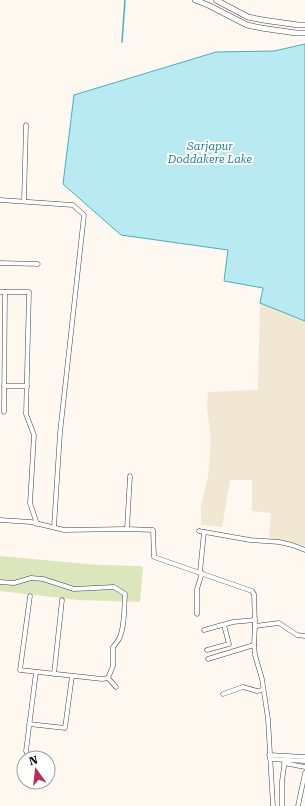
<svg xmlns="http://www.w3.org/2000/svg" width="305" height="806" font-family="'Roboto Serif',serif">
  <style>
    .farmland { fill: #f2e7d2 }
    .green { fill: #dce6bc }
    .water { fill: #b9eaf1; stroke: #45afc3 }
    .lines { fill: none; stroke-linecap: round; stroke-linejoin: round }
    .stream { stroke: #45afc3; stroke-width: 1.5 }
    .minor-casing { stroke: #414141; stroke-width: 5 }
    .tertiary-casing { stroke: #414141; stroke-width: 6 }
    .minor { stroke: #fff; stroke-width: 4 }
    .tertiary { stroke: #fff; stroke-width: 5 }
    .labels { text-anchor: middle; stroke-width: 4; stroke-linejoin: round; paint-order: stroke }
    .water-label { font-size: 11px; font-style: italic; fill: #218096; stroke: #fff }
  </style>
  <rect width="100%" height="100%" fill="#fef8f0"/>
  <polygon class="farmland" points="260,303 305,321 305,546 269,538 271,513 252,511 252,480 230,480 222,527 201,525 201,505 208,477 211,440 207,408 208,392 258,390"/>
  <polygon class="green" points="0,556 98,565 139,566 143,567 140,602 78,600 0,591"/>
  <polygon class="water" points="305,44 305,321 260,303 263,288 224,281 228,250 121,235 63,184 74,95 216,52 274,51"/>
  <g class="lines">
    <polyline class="stream" points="122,42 125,0"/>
    <defs>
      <g id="minor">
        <polyline points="0,200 73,205 84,215 60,433 54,527"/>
        <polyline points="24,201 26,125"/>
        <polyline points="0,263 38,264"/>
        <polyline points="0,292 29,292 26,414 34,435 30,503 37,524"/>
        <polyline points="4,386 27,386"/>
        <polyline points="4,412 5,292"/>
        <polyline points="0,520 31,522 64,530 127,529 153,530 154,557 252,591 254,594 255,626 254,645 255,655 262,679 268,719 273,806"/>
        <polyline points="127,529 130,476"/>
        <polyline points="199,531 250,540 279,542 292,545 305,550"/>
        <polyline points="200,572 204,532"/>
        <path d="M0,582l14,1 17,-5 12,1 31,10 40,-2 11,7c-1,14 0,33 -6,45 -2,3 -4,6 -6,8v19l-5,12 -6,1 -82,-9 10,-74"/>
        <polyline points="197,614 197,589 202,573"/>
        <polyline points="255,626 279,623 297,635 305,636"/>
        <polyline points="204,630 233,622 255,620"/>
        <polyline points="207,650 229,644 224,625"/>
        <polyline points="208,659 254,645"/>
        <polyline points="54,674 62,600"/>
        <polyline points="108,678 116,687"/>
        <polyline points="223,694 243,687 257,691 263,690"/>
        <polyline points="29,724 65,728 72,676"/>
        <polyline points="269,755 305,757"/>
        <polyline points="30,758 26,751 36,672"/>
        <polyline points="270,759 305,761"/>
        <polyline points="284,763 305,767"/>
        <polyline points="282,806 282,781 285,760"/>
        <polyline points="298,806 305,773"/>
      </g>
      <g id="tertiary">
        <polyline points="195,0 208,5 247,25 261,28 296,33 305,33"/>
        <polyline points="216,0 248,17 263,20 298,25 305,25"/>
      </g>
    </defs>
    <use href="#minor" class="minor-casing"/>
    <use href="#tertiary" class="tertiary-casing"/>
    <use href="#minor" class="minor"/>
    <use href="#tertiary" class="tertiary"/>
  </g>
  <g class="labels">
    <g class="water-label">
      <text x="210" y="150">Sarjapur<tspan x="210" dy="13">Doddakere Lake</tspan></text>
    </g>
  </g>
  <g transform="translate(36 770) rotate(345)"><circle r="19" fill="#ffffff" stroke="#9f9f9f"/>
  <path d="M0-3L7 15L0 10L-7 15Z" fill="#b33157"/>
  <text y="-6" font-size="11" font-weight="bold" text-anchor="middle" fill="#0e0e0e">N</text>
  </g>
</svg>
